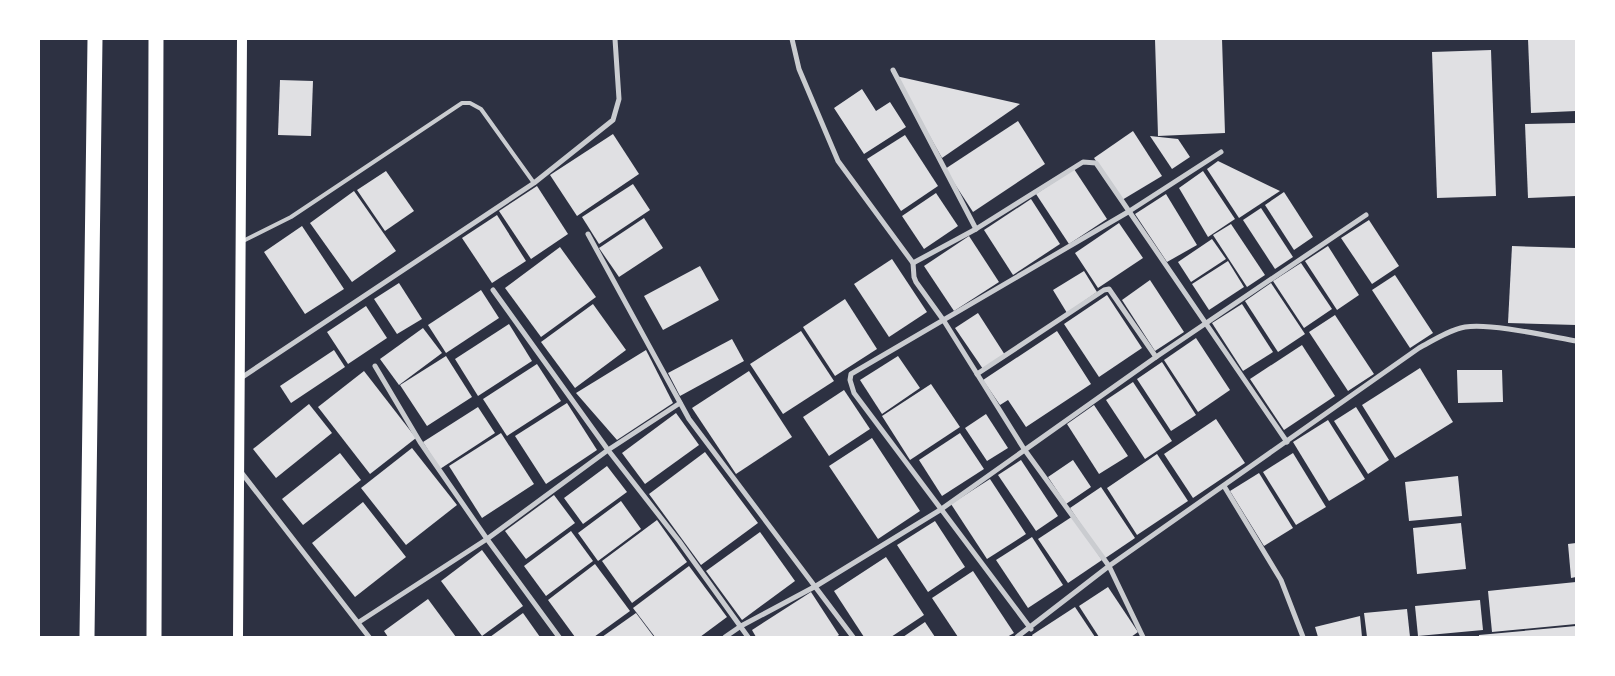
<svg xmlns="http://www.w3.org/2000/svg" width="1615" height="676" font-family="Manrope,sans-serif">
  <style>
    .building { fill: #e0e0e3 }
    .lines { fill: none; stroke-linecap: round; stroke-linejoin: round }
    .service { stroke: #caccd0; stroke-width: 4 }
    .minor { stroke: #caccd0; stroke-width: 5 }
    .secondary { stroke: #fff; stroke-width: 10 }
    .motorway { stroke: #fff; stroke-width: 15 }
  </style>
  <rect width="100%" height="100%" fill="#2d3142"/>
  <g class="building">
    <polygon points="1155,39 1222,39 1225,133 1158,136"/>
    <polygon points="1528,39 1576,39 1576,111 1531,113"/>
    <polygon points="1491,50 1496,196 1437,198 1432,52"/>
    <polygon points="896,76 1020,104 942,158"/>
    <polygon points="280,80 313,81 311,136 278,135"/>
    <polygon points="862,89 876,111 890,102 906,127 864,154 834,108"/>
    <polygon points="1018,121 1045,164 973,212 945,169"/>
    <polygon points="1576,123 1576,196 1528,198 1525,124"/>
    <polygon points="1133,131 1162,176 1122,200 1094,158"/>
    <polygon points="613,134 639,174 577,216 550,175"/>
    <polygon points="905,135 938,186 901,211 867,159"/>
    <polygon points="1150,136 1178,139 1190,157 1172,169"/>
    <polygon points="1218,161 1280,191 1239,218 1207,169"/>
    <polygon points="1074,169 1107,219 1069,244 1036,194"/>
    <polygon points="386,171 414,211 385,231 357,190"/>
    <polygon points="1203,171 1235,219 1208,237 1179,188"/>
    <polygon points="633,184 650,210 599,244 582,217"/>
    <polygon points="537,186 568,234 531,259 499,211"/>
    <polygon points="354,191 396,251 352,282 310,223"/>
    <polygon points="1284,192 1313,237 1294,250 1265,205"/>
    <polygon points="936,193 958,226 924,249 902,216"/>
    <polygon points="1166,194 1197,245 1167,262 1135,214"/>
    <polygon points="1031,199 1060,244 1013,275 984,230"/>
    <polygon points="1261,208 1293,257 1275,269 1243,220"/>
    <polygon points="497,215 526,261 492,283 462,238"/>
    <polygon points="644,218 663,248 619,277 599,248"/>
    <polygon points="1369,220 1399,266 1372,284 1341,238"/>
    <polygon points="1119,223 1143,258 1098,288 1075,253"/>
    <polygon points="1231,224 1265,275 1247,287 1213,235"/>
    <polygon points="302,226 344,289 305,314 264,252"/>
    <polygon points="969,236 999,282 954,311 924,266"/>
    <polygon points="1212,239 1226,259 1191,282 1178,262"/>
    <polygon points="1328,246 1359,295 1337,310 1305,261"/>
    <polygon points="1512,246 1576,248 1576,325 1508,323"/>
    <polygon points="560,247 596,297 541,337 505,288"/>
    <polygon points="892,259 927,312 889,337 854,284"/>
    <polygon points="1228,261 1244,287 1209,310 1192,284"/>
    <polygon points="1301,263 1332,309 1304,328 1273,281"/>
    <polygon points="700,266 719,300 663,330 644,296"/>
    <polygon points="1084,271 1097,292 1067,313 1053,290"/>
    <polygon points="1395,275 1433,333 1410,348 1372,290"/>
    <polygon points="1150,280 1184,332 1155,351 1122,300"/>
    <polygon points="399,283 422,319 397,334 374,299"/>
    <polygon points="1271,283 1305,334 1278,352 1245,301"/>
    <polygon points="481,290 499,318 446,353 428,325"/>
    <polygon points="1107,295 1142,348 1099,377 1064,324"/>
    <polygon points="845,299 877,349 835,376 803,327"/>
    <polygon points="593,304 626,350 575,388 541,342"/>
    <polygon points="1242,304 1273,352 1243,371 1212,323"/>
    <polygon points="366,306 387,338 348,364 327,332"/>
    <polygon points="978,313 1005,355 983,369 955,328"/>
    <polygon points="1335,315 1374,374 1348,391 1309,332"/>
    <polygon points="509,324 532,361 478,396 455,359"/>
    <polygon points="423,328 442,353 399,385 380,359"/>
    <polygon points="801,331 834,381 783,414 750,364"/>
    <polygon points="1057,331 1091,384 1026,427 1008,400 1000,405 983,380"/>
    <polygon points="1196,338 1230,390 1198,412 1164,360"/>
    <polygon points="732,339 744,361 680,396 668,373"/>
    <polygon points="1302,345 1335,396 1284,430 1250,379"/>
    <polygon points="334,350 345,367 291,403 280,386"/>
    <polygon points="646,350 673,403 617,440 576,393"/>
    <polygon points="446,356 472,397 427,426 400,385"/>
    <polygon points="898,356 920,388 882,414 860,380"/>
    <polygon points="1162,362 1196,415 1171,431 1137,379"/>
    <polygon points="537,364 561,401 507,436 483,399"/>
    <polygon points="1420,368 1453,422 1395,458 1362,405"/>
    <polygon points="1457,370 1502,370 1503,402 1458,403"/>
    <polygon points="364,371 416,438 370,474 318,407"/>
    <polygon points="749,371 792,437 736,474 692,408"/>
    <polygon points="1133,382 1172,441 1145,459 1106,400"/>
    <polygon points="931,384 960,427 910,460 882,416"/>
    <polygon points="844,390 870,429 829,456 803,417"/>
    <polygon points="567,403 597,450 546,484 515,436"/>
    <polygon points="309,404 332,433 276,478 253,449"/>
    <polygon points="1094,405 1128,456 1099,474 1067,424"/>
    <polygon points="478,407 495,433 440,469 423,442"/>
    <polygon points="1356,407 1389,460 1368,474 1334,421"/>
    <polygon points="676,413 699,445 645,484 622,453"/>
    <polygon points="986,414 1008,448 987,461 965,428"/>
    <polygon points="1216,419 1245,463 1193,498 1164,454"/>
    <polygon points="1328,420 1365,479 1329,501 1293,442"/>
    <polygon points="501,433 534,484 482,518 449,466"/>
    <polygon points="960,433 984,469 942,496 919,460"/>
    <polygon points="872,438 920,511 878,539 829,466"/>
    <polygon points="412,448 457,505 406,545 361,488"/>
    <polygon points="705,452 758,523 701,565 649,494"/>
    <polygon points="340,453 361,480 303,525 282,499"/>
    <polygon points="1293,453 1326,507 1296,525 1263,472"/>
    <polygon points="1157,454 1188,501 1137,535 1107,488"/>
    <polygon points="1021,460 1058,516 1036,531 998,475"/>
    <polygon points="1073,460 1091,487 1066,504 1048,477"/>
    <polygon points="607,466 627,492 583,524 564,498"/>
    <polygon points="1259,473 1293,528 1264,546 1230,491"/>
    <polygon points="1458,476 1462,516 1409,521 1405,482"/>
    <polygon points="990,479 1026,534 987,559 951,504"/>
    <polygon points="1101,487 1135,538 1104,559 1070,508"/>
    <polygon points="554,495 575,523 526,559 505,531"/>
    <polygon points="621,501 641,529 598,561 578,533"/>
    <polygon points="363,502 406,557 355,597 312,543"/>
    <polygon points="1073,516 1102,560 1068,583 1038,539"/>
    <polygon points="657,520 687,562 632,603 602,561"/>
    <polygon points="935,521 965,567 928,592 897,545"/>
    <polygon points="1461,523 1466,569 1417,574 1413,528"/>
    <polygon points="571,531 593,561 546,596 524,566"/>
    <polygon points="760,532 795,581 742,620 706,571"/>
    <polygon points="1032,537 1063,585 1028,608 996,560"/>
    <polygon points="1576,543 1576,577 1571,578 1568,544"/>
    <polygon points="482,550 523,606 482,636 441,581"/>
    <polygon points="886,557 924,615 891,637 864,637 834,591"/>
    <polygon points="595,564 630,611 594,637 575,637 548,600"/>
    <polygon points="689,566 727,617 700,637 655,637 633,608"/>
    <polygon points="973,571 1014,633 1007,637 958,637 932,598"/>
    <polygon points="1576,582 1576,624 1492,632 1488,591"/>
    <polygon points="1108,587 1138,632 1131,637 1099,637 1079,606"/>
    <polygon points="811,592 839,635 836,637 756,637 752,630"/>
    <polygon points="428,599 456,637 388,637 384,631"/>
    <polygon points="1480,600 1483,630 1418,636 1415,606"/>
    <polygon points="1075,607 1095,637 1033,637 1032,635"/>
    <polygon points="1407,609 1410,637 1367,637 1364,613"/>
    <polygon points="523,613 540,637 490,637"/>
    <polygon points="636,613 654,637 602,637"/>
    <polygon points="1360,616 1362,637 1318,637 1315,627"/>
    <polygon points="925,622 935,637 903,637"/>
    <polygon points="1576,626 1576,637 1479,637 1479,635"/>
  </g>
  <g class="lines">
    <polyline class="service" points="243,241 291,217 462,103 470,103 481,109 534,183"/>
    <g class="minor">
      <polyline points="792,39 799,69 838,161 913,263 914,277 916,282 944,321 1024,449 1109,566 1143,637"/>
      <polyline points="893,70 976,229"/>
      <polyline points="588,234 689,419 853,637"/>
      <polyline points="913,263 976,229 1083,162 1096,163 1287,442"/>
      <polyline points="493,290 608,450 679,541 748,637"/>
      <polyline points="375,366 420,442 487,539 559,637"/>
      <polyline points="977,374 1104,290 1109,289 1156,357"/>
      <polyline points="241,378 534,183 613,120 619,99 615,39"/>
      <polyline points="241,472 369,637"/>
      <polyline points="1224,486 1281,580 1303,637"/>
      <polyline points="359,622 487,539 608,450 680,403"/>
      <polyline points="1031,629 854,393 850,380 851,374 1128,212 1221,152"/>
      <polyline points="725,637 741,626 816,586 940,510 1156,357 1366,215"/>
      <path d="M1017,637l92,-71 310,-218c15,-8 30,-18 46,-21 26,-4 83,9 111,14"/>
    </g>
    <polyline class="secondary" points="238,637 242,39"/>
    <g class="motorway">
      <polyline points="87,637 95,39"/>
      <polyline points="154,637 156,39"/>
    </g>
  </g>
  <rect width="1615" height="676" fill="none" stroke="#ffffff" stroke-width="80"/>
</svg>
